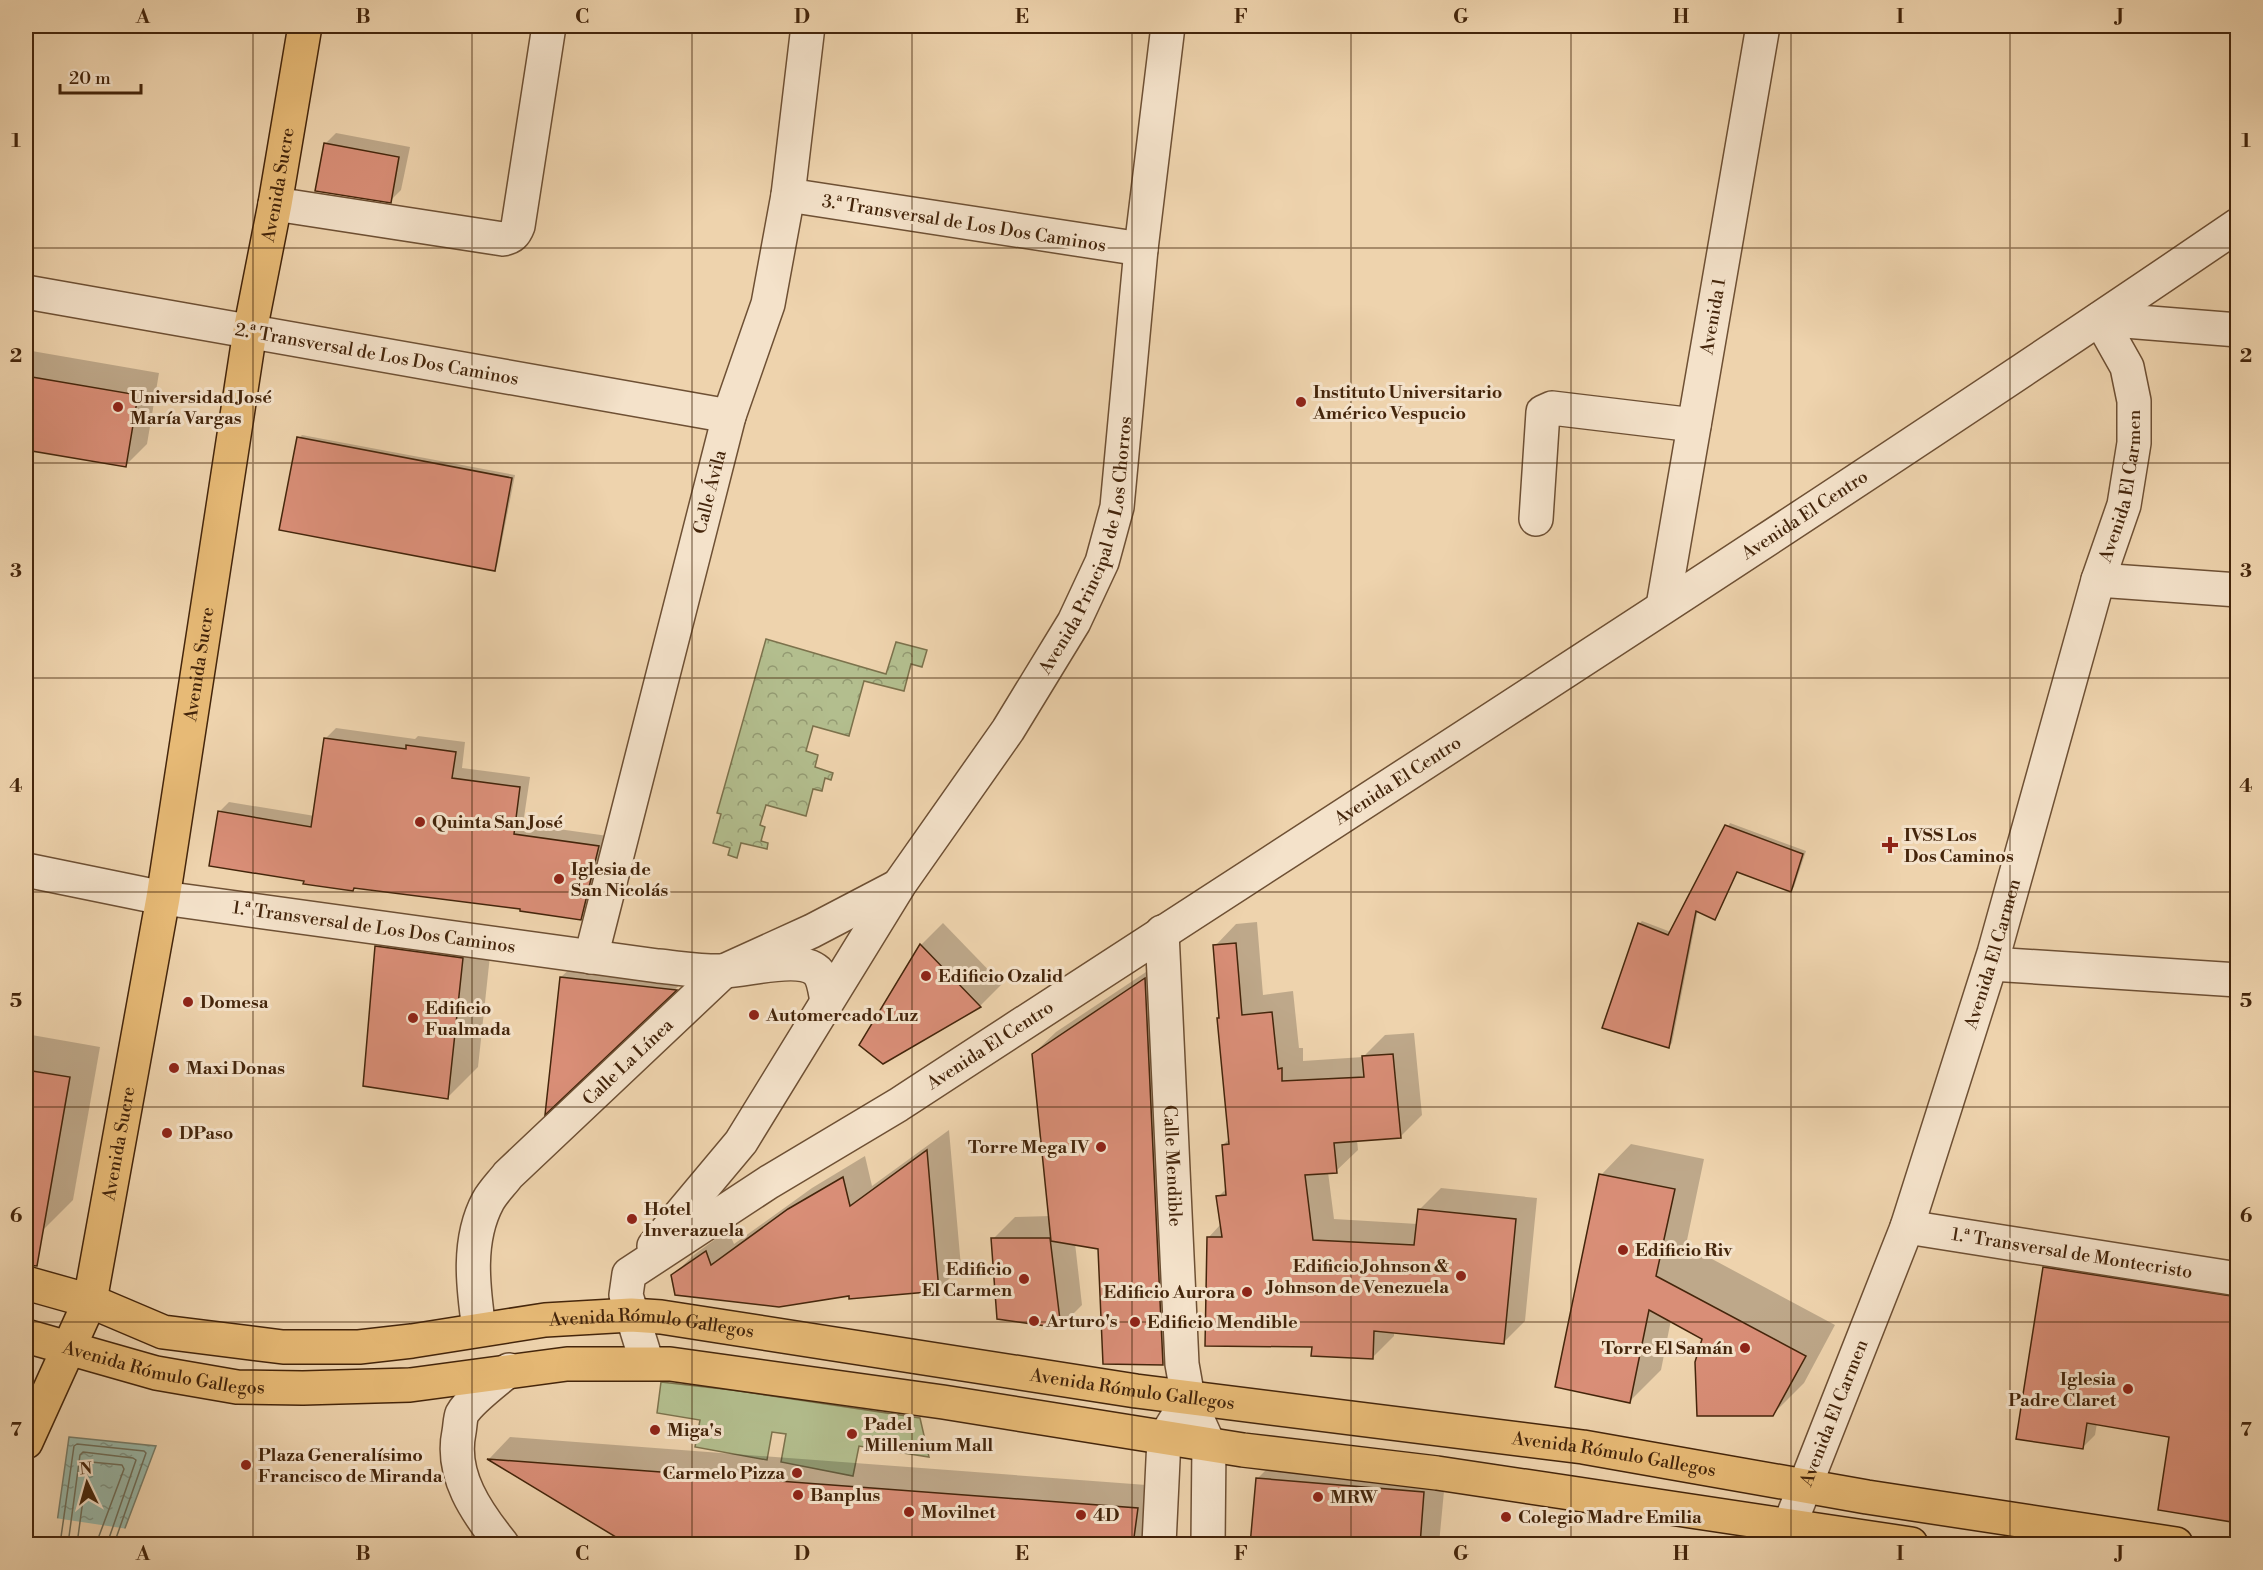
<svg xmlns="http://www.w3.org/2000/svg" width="2263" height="1570" font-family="'Libre Bodoni',serif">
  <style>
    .park { fill: url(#park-crowns); stroke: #7c724c; stroke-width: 1.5 }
    .pitch { fill: #b3be8e; stroke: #7c724c; stroke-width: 1.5 }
    .water { fill: url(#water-ripples); stroke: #777d6a; stroke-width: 1.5 }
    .pier { fill: #eed3ad }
    .shadow { fill: #0003 }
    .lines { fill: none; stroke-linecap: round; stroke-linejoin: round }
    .shore { stroke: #6e6e5a; stroke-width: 1.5 }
    .building { fill: #d98e77; stroke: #44250b; stroke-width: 1.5 }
    .minor-casing { stroke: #6e5034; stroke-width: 36 }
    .major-casing { stroke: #44250b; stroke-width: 36 }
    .minor { stroke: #f4e2ca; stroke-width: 33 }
    .major { stroke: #e7ba76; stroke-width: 33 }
    .grid { fill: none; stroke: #44250b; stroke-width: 1.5; stroke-opacity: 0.55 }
    .poi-dot { fill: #8f2418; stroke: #f4e2ca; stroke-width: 2 }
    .labels { text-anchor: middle; stroke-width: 6; stroke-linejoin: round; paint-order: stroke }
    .street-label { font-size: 18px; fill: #44250b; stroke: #f4e2ca }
    .poi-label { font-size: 18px; font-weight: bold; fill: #44250b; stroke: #f4e2ca; text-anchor: start }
    .neatline { fill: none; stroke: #44250b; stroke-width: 2 }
    .grid-label { font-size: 20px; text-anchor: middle; font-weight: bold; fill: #44250b }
  </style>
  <defs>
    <pattern id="park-crowns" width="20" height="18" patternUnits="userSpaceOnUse" patternTransform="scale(1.5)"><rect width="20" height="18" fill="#b3be8e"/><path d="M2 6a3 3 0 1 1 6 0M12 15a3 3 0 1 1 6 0" fill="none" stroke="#939a72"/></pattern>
    <pattern id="water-ripples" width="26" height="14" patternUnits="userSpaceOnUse" patternTransform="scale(1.5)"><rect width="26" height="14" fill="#99b8a9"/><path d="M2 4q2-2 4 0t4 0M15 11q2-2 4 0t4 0" fill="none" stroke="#7e9588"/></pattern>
  </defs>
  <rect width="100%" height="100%" fill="#eed3ad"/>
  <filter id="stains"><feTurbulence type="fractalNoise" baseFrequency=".00333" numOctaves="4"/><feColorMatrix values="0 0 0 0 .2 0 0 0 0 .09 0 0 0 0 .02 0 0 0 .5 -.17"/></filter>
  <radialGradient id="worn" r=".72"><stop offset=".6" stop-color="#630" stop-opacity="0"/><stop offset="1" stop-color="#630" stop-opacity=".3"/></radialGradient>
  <polygon class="park" points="766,639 886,674 896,642 927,650 922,667 911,664 904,691 864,681 849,736 813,726 806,751 818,755 815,767 833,773 831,780 825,778 822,791 813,789 806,816 766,805 760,825 765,827 761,841 768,843 767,849 741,843 737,858 728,855 730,848 713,843 721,814 717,813"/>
  <polygon class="pitch" points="661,1382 732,1390 920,1418 929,1457 859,1446 853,1476 781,1462 786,1434 772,1432 767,1460 695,1447 700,1420 657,1413"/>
  <polygon class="water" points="69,1437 156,1446 119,1544 54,1544"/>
  <polygon class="pier" points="55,1518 128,1529 122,1544 52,1536"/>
  <g class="shadow">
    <polygon points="336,133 410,147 401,190 390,201 325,144"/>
    <polygon points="26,350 159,373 147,444 125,466 26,449"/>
    <polygon points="302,435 515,475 497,566 494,569 299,438"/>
    <polygon points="336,728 415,739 418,736 465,742 462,768 530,777 523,824 608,836 591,908 581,919 522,908 305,880 219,812 229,802 315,816 326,738"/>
    <polygon points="1730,823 1806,851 1794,887 1790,891 1738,871 1715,918 1698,910 1672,1043 1669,1046 1639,924 1642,921 1671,932"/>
    <polygon points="407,916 493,928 478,1067 447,1098 377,947"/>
    <polygon points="1257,922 1263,995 1293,991 1299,1048 1303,1048 1303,1061 1363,1057 1385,1035 1414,1033 1422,1115 1401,1136 1357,1140 1358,1150 1336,1171 1328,1172 1334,1219 1418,1224 1420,1209 1441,1188 1537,1198 1525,1321 1503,1343 1394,1331 1394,1336 1372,1358 1313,1346 1208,1238 1221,1224 1218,1197 1227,1188 1223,1145 1230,1138 1215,946 1236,924"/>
    <polygon points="943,923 1002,984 980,1006 861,1045 921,945"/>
    <polygon points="1167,958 1185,1342 1163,1364 1099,1247 1075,1243 1082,1305 1060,1327 993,1239 1015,1217 1050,1216 1033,1054 1056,1032"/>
    <polygon points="573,966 686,979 546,1111 561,977"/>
    <polygon points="26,1034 100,1047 73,1200 42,1231 26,1228"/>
    <polygon points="949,1130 961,1267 939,1289 850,1294 672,1276 695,1254 728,1230 734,1244 812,1188 865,1156 872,1186"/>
    <polygon points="1631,1144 1704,1159 1686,1245 1835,1325 1804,1383 1773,1414 1704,1338 1671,1320 1661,1370 1630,1401 1601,1175"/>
    <polygon points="2058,1256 2238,1284 2238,1522 2171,1436 2097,1423 2095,1435 2082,1448 2045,1268"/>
    <polygon points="510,1437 1160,1486 1151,1544 632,1544 489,1459"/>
    <polygon points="1280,1456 1446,1470 1439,1544 1252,1544 1258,1478"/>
  </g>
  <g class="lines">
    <g class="shore">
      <polyline points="60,1544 74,1446 77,1444 144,1451 146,1453 114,1544"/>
      <polyline points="68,1544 80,1455 83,1452 133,1458 136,1460 107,1544"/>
      <polyline points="77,1544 88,1463 91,1462 122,1465 124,1469 99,1536 98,1544"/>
    </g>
  </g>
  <g class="building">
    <polygon points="324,143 399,157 391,203 315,191"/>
    <polygon points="26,376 138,395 126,467 26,450"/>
    <polygon points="297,437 512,478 495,571 279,530"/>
    <polygon points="324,738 406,749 406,745 456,752 452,778 520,787 514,834 599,846 581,920 520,911 520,909 354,888 353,891 303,884 304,881 209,866 218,811 311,827"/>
    <polygon points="1725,825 1803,854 1791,892 1737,872 1715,920 1696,911 1669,1048 1602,1028 1638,923 1668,935"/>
    <polygon points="1236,943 1242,1015 1272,1012 1278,1069 1282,1068 1282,1081 1364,1077 1362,1056 1393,1054 1401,1138 1334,1143 1337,1173 1305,1175 1313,1240 1414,1245 1418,1209 1516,1219 1504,1344 1374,1331 1373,1359 1311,1356 1312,1347 1205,1346 1207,1237 1222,1237 1216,1196 1226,1195 1222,1145 1229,1144 1217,1018 1219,1018 1213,945"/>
    <polygon points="920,944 981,1007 883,1064 859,1045"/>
    <polygon points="375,946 463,958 448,1099 363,1086"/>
    <polygon points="560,977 677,990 545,1115"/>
    <polygon points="1145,978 1163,1365 1103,1364 1098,1249 1051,1241 1032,1054"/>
    <polygon points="26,1070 70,1077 37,1266 26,1265"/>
    <polygon points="927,1150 939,1291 849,1299 849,1296 779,1307 675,1295 671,1275 706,1251 711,1265 788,1209 843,1177 850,1206"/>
    <polygon points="1599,1174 1675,1189 1656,1276 1806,1356 1773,1416 1697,1416 1695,1362 1702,1339 1649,1310 1630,1403 1555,1387"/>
    <polygon points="991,1238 1050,1238 1061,1328 997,1319"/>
    <polygon points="2043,1267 2238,1297 2238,1523 2158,1510 2169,1437 2087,1423 2083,1449 2016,1439"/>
    <polygon points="487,1459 1138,1508 1133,1545 629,1545"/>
    <polygon points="1256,1478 1424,1492 1420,1545 1250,1545"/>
  </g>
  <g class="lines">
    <defs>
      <g id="minor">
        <polyline points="788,195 1141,249"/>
        <path d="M275,204l228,35c9,-2 12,-5 15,-13l31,-200"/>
        <polyline points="26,292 729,416"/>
        <polyline points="2100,319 2238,330"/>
        <polyline points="1536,519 1543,412 1552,408 1694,425"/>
        <polyline points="2098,580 2238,590"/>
        <path id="s1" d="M1663,606l100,-580"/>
        <path d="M26,870l137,28 495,68c22,2 45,6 66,5 23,0 74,-17 93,0 7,7 8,21 10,30"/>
        <path id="s2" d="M1162,932l20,432 6,34 21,47 -1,99"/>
        <path id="s3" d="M591,957l138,-541 39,-112 20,-109 20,-169"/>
        <polyline points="1991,964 2238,980"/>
        <polyline points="1907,1227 2238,1279"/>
        <path id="s4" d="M654,1246l87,-104 158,-257 109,-155 66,-108 28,-60 15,-55 24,-258 27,-223"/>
        <path id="s5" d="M479,1329c-6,-42 -12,-89 9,-128 5,-9 14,-18 20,-26l216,-204 88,-40 86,-45"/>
        <path id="s6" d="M647,1363l-21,-68 3,-21 140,-92 129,-77c447,-292 898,-579 1340,-880"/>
        <path d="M502,1544c-25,-31 -52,-69 -43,-112 1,-5 1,-13 3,-18 7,-13 35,-34 47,-44"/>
        <polyline points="1159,1544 1164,1439 1180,1413"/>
        <path id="s7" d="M1782,1544l125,-317 87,-274 104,-373 26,-75 10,-62v-42l-7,-34 -27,-48"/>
      </g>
      <g id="major">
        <path id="s8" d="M26,1283l64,18 73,31 120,15h76l53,-6 133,-21 86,-5 30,2 475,74 447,56 284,50 309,47"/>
        <path id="s9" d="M26,1336l130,37 81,14 66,1 107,-3 157,-21h103l273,38 300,48 194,23 474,71"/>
        <path id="s10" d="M26,1442l64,-141 73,-403 87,-567 25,-127 30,-178"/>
      </g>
    </defs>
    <use href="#minor" class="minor-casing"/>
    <use href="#major" class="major-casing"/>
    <use href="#minor" class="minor"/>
    <use href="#major" class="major"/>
  </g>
  <path class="grid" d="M253,26v1518M472,26v1518M692,26v1518M912,26v1518M1132,26v1518M1351,26v1518M1571,26v1518M1791,26v1518M2010,26v1518M26,248h2212M26,463h2212M26,678h2212M26,892h2212M26,1107h2212M26,1322h2212"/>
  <g class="poi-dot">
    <circle cx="1301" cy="402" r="6"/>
    <circle cx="118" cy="407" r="6"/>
    <circle cx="420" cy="822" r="6"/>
    <path d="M1887 836h6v6h6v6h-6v6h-6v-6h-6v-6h6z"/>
    <circle cx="559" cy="879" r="6"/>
    <circle cx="926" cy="976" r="6"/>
    <circle cx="188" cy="1002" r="6"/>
    <circle cx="754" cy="1015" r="6"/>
    <circle cx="413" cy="1018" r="6"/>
    <circle cx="174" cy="1068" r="6"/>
    <circle cx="167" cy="1133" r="6"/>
    <circle cx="1101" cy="1147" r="6"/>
    <circle cx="632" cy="1219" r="6"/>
    <circle cx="1623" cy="1250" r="6"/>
    <circle cx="1461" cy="1276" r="6"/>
    <circle cx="1024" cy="1279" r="6"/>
    <circle cx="1247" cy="1292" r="6"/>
    <circle cx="1034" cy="1321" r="6"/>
    <circle cx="1135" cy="1322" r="6"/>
    <circle cx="1745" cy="1348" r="6"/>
    <circle cx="2128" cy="1389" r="6"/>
    <circle cx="655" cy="1430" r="6"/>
    <circle cx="852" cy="1434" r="6"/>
    <circle cx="246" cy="1465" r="6"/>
    <circle cx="797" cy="1473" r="6"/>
    <circle cx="798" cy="1495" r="6"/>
    <circle cx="1318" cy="1497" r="6"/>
    <circle cx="909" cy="1512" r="6"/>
    <circle cx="1081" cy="1515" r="6"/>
    <circle cx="1506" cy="1517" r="6"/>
  </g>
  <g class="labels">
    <g class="street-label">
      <text dy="6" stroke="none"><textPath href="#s10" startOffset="1287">Avenida Sucre</textPath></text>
      <text transform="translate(964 223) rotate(9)" y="6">3.ª Transversal de Los Dos Caminos</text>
      <text dy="6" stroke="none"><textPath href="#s1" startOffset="294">Avenida 1</textPath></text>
      <text transform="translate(377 354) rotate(10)" y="6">2.ª Transversal de Los Dos Caminos</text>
      <text dy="6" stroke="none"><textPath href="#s7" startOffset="1113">Avenida El Carmen</textPath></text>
      <text dy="6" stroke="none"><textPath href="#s3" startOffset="480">Calle Ávila</textPath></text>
      <text dy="6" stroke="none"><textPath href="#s6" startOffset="1492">Avenida El Centro</textPath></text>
      <text dy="6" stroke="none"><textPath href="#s4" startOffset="831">Avenida Principal de Los Chorros</textPath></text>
      <text dy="6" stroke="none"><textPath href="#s10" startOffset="801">Avenida Sucre</textPath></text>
      <text dy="6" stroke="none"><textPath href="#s6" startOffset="1006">Avenida El Centro</textPath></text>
      <text transform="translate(374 927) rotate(8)" y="6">1.ª Transversal de Los Dos Caminos</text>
      <text dy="6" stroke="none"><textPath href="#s7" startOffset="627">Avenida El Carmen</textPath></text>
      <text dy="6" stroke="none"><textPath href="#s6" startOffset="520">Avenida El Centro</textPath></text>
      <text dy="6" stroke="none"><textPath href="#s5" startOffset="328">Calle La Línea</textPath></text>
      <text dy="6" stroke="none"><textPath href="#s10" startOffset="315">Avenida Sucre</textPath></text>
      <text dy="6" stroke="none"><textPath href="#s2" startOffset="234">Calle Mendible</textPath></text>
      <text transform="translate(2072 1253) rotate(9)" y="6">1.ª Transversal de Montecristo</text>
      <text dy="6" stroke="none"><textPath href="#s8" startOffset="638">Avenida Rómulo Gallegos</textPath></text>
      <text dy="6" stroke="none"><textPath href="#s9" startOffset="142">Avenida Rómulo Gallegos</textPath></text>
      <text dy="6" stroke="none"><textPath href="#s8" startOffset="1124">Avenida Rómulo Gallegos</textPath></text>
      <text dy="6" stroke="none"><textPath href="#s7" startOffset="141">Avenida El Carmen</textPath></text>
      <text dy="6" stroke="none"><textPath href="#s8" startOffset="1610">Avenida Rómulo Gallegos</textPath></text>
    </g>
    <g class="poi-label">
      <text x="1313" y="398">Instituto Universitario<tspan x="1313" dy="21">Américo Vespucio</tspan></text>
      <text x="130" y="403">Universidad José<tspan x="130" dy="21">María Vargas</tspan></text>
      <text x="432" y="828">Quinta San José</text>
      <text x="1904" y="841">IVSS Los<tspan x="1904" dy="21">Dos Caminos</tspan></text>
      <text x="571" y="875">Iglesia de<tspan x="571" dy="21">San Nicolás</tspan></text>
      <text x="938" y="982">Edificio Ozalid</text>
      <text x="200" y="1008">Domesa</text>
      <text x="425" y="1014">Edificio<tspan x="425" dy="21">Fualmada</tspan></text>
      <text x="766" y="1021">Automercado Luz</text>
      <text x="186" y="1074">Maxi Donas</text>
      <text x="179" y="1139">DPaso</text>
      <text x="1089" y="1153" text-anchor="end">Torre Mega IV</text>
      <text x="644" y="1215">Hotel<tspan x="644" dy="21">Inverazuela</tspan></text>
      <text x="1635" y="1256">Edificio Riv</text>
      <text x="1449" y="1272" text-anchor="end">Edificio Johnson &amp;<tspan x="1449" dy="21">Johnson de Venezuela</tspan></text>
      <text x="1012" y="1275" text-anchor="end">Edificio<tspan x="1012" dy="21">El Carmen</tspan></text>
      <text x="1235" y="1298" text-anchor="end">Edificio Aurora</text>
      <text x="1046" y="1327">Arturo's</text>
      <text x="1147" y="1328">Edificio Mendible</text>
      <text x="1733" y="1354" text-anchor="end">Torre El Samán</text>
      <text x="2116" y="1385" text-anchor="end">Iglesia<tspan x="2116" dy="21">Padre Claret</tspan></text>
      <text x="864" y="1430">Padel<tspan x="864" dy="21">Millenium Mall</tspan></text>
      <text x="667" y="1436">Miga's</text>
      <text x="258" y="1461">Plaza Generalísimo<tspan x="258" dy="21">Francisco de Miranda</tspan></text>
      <text x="785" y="1479" text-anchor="end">Carmelo Pizza</text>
      <text x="810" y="1501">Banplus</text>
      <text x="1330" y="1503">MRW</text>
      <text x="921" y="1518">Movilnet</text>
      <text x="1093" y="1521">4D</text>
      <text x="1518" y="1523">Colegio Madre Emilia</text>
    </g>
  </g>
  <rect width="2263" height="1570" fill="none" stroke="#eed3ad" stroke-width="66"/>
  <g transform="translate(87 1483) rotate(355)" stroke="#f4e2ca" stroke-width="4.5" paint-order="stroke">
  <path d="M0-4.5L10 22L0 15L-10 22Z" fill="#44250b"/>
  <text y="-9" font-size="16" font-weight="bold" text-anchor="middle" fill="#44250b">N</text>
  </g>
  <path d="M60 84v9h81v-9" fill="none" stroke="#44250b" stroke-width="3"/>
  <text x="69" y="84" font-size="18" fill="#44250b" stroke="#f4e2ca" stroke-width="4.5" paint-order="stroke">20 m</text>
  <rect x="33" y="33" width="2197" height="1504" class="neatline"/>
  <g class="grid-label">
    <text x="143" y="23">A</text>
    <text x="363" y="23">B</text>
    <text x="582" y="23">C</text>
    <text x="802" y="23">D</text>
    <text x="1022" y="23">E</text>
    <text x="1241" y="23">F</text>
    <text x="1461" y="23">G</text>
    <text x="1681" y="23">H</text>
    <text x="1900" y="23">I</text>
    <text x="2120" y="23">J</text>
    <text x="16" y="147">1</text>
    <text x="2246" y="147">1</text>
    <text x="16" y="362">2</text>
    <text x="2246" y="362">2</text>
    <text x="16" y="577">3</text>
    <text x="2246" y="577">3</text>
    <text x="16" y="792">4</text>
    <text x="2246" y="792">4</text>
    <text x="16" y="1007">5</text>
    <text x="2246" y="1007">5</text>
    <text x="16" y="1222">6</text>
    <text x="2246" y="1222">6</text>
    <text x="16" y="1436">7</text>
    <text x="2246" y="1436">7</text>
    <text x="143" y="1560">A</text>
    <text x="363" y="1560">B</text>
    <text x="582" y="1560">C</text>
    <text x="802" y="1560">D</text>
    <text x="1022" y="1560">E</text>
    <text x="1241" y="1560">F</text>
    <text x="1461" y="1560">G</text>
    <text x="1681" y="1560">H</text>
    <text x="1900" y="1560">I</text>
    <text x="2120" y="1560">J</text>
  </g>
  <rect width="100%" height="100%" filter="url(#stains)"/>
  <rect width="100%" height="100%" fill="url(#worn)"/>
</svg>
